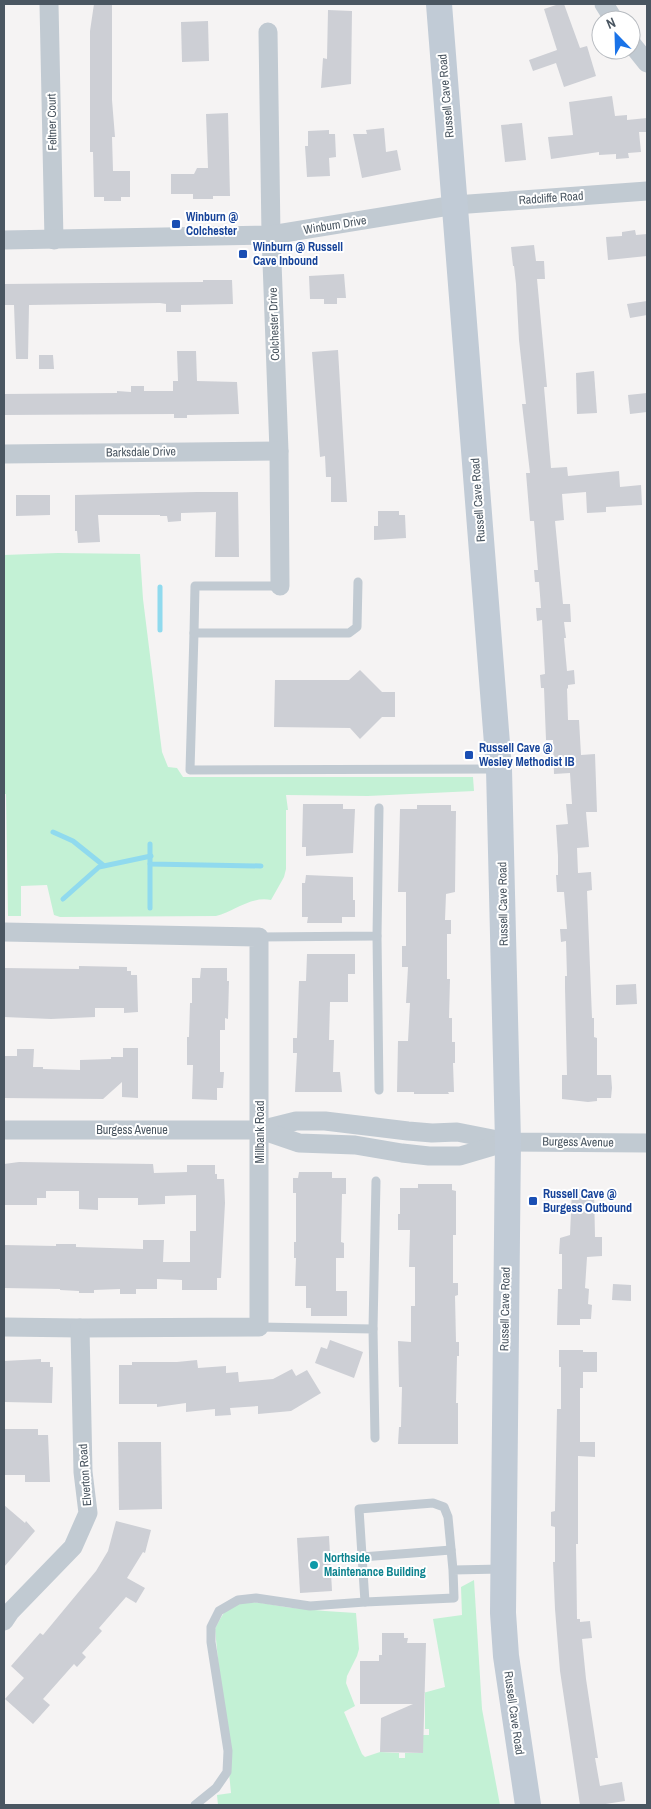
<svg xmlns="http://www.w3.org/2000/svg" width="651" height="1809" font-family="'Archivo Narrow',sans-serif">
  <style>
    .green { fill: #c3f1d5 }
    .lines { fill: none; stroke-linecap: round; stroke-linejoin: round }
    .stream { stroke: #90daee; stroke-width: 5 }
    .building { fill: #cdcfd5 }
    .service { stroke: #c1cad2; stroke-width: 9 }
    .minor { stroke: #c1cad2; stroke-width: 19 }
    .secondary { stroke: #c1cbd6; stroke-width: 26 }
    .transit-dot { fill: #1a4fb4; stroke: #fff; stroke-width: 2 }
    .culture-dot { fill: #0f9aa8; stroke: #fff; stroke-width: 2 }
    .labels { text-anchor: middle; stroke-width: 4; stroke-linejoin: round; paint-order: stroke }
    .street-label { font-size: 12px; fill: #4a5661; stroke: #fff }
    .transit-label { font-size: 12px; font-weight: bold; fill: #164399; stroke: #fff; text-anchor: start }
    .culture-label { font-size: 12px; font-weight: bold; fill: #0d838f; stroke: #fff; text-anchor: start }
  </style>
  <rect width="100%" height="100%" fill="#f5f3f3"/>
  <g class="green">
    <path d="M58,553l82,1 3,45 19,153 6,15 9,1 6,9h290l1,14 -106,5 -82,-1 2,15h-2v59l-2,8 -13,23c-20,-4 -36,11 -55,16l-156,1 -6,-2 -7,-30 -26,1v30h-13l-2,-122h-2v-239z"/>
    <path d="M474,1580l8,129 18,96h-282l-1,-10 14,-2 -16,-164c4,-8 8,-17 15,-22 17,-11 46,0 64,1 21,2 41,4 62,5l3,36 -2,7 -10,20 -1,7 9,23 -11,6 18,42 3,3 15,-5 19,1v5h6v-5h18v-18h6v-6h-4v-36h-2l22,-6 -12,-68 29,-4 -1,-28z"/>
  </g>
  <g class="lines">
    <g class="stream">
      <polyline points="160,587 160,630"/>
      <polyline points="53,832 73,841 103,865"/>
      <polyline points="150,844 150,864 261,866"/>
      <polyline points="150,864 150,908"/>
      <polyline points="63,899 99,867 151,856"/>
    </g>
  </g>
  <g class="building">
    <polygon points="94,4 112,4 112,100 115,137 112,137 113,171 130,171 130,197 121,197 121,201 104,201 104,197 94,197 93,152 90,152 90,31"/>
    <polygon points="559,4 564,4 580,48 587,46 596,76 564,87 556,63 533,71 529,60 557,50 544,9"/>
    <polygon points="328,10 352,11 351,84 321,88 323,58 327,59"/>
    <polygon points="208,21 209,61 182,62 181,22"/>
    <polygon points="612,96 615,116 627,115 627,120 647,118 647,132 639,132 641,152 628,153 629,158 616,159 616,154 599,155 599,152 551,159 548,137 573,135 569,102"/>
    <polygon points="228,113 230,196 213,196 213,199 193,199 193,194 171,194 171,174 194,174 197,168 208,168 206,114"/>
    <polygon points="522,123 526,160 505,162 501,125"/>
    <polygon points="384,128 386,152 397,150 401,170 362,178 353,134 367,134 366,130"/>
    <polygon points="329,130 329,134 335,134 336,157 329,158 330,176 307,177 305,146 308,146 308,131"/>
    <polygon points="635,230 636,235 647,234 647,256 608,260 606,237 622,236 622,232"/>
    <polygon points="534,245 536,261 544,261 545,279 537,279 547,387 544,387 551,468 567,467 568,476 619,471 620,487 641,485 642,505 606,507 606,512 587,513 586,492 562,494 564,520 555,521 563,604 570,604 571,622 564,622 566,638 564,638 567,671 574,670 575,684 568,685 568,688 567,689 568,720 579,720 581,755 595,754 597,812 586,812 589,847 577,848 578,873 591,872 592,890 587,891 592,1018 594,1018 594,1037 597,1038 597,1075 611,1075 612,1088 611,1098 597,1098 597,1101 588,1102 562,1099 562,1075 567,1075 565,988 565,976 567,976 566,941 561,942 560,929 567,929 564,892 557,892 556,875 558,875 558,856 556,825 568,824 566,804 572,804 570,773 554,774 553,740 546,740 544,688 541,688 540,675 545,674 542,620 537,621 536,608 541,608 539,582 535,582 534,570 538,570 534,521 530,521 526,473 530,473 522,404 526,404 519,340 516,284 514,266 513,266 511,247"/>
    <polygon points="344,274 346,298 337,298 337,304 324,304 324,299 310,299 309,276"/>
    <polygon points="203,280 232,280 233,304 181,305 181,312 166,312 166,304 160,303 29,305 28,359 16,359 14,305 4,305 4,284 203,282"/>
    <polygon points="647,301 647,315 630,318 627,304"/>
    <polygon points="338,350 347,502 331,502 331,477 326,477 325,456 320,457 312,352"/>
    <polygon points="177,351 196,351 197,381 237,382 239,414 187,415 187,418 174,418 174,414 4,415 4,394 117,393 117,391 131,392 131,386 144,386 144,391 173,391 173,381 178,381"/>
    <polygon points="39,355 53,355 54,369 39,369"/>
    <polygon points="594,371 597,413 577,414 576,373"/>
    <polygon points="647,393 647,412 630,414 628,395"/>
    <polygon points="197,492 238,492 239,557 215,557 216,512 181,513 181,521 168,522 167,516 160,516 160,515 98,515 100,542 78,543 77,531 75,531 75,495"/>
    <polygon points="16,495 50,495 50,515 16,516"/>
    <polygon points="378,511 399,511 399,515 405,515 406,538 374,540 374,526 378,526"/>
    <polygon points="360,670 382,692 395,692 395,717 382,717 360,739 350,728 274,727 275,680 349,680"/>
    <polygon points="303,804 343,804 343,809 355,809 353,853 306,856 306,847 302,847"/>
    <polygon points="417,805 451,805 451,811 456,811 455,892 446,894 445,920 451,920 451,934 447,934 447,979 450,979 449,1018 452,1018 452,1042 455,1042 455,1063 453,1063 454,1092 448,1092 449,1094 414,1094 414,1092 397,1092 398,1041 408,1041 410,1003 406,1003 408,967 402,967 402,946 406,946 406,892 398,892 400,809 417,809"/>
    <polygon points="306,875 353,877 353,900 355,900 355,917 342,917 342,923 307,923 308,917 302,917 302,883 305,883"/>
    <polygon points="307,954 355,954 355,974 348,974 348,1002 330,1002 329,1040 334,1040 333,1072 340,1072 342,1092 295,1092 297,1053 293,1053 293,1038 297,1038 299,981 306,981"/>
    <polygon points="79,966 127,967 127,971 131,971 131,975 137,975 138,1012 124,1013 124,1008 95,1008 95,1017 51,1019 4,1017 4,968 79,969"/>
    <polygon points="201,968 227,968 227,981 229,981 228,1019 225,1018 225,1030 220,1030 220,1072 224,1072 223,1088 217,1088 217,1100 192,1099 193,1065 187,1065 187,1037 189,1037 190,1003 192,1003 192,978 200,978"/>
    <polygon points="636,984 637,1004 616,1005 616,985"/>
    <polygon points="123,1048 138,1048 138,1098 122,1097 122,1082 103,1099 4,1098 4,1056 17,1056 17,1049 34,1049 33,1067 43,1067 43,1069 80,1070 80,1060 111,1059 111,1057 123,1057"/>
    <polygon points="19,1162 153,1164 154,1173 187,1172 187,1165 215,1165 215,1174 217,1174 217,1179 224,1179 225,1203 221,1278 217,1278 217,1290 182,1290 182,1280 157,1279 157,1289 136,1289 136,1294 120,1294 120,1289 94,1290 94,1293 79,1293 79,1291 60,1290 60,1289 4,1288 4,1245 56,1246 56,1244 76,1244 76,1247 143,1249 143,1240 164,1240 163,1262 190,1262 190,1231 196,1231 196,1195 165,1196 165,1204 138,1205 138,1198 98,1198 98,1210 79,1209 79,1191 46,1191 46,1198 37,1198 37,1205 4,1205 4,1164"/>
    <polygon points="299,1172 332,1172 332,1178 346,1178 346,1194 342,1194 341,1242 344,1243 344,1258 336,1258 336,1291 347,1291 347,1316 311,1316 311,1308 306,1308 306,1286 295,1286 296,1258 294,1258 294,1242 296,1242 296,1193 293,1193 293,1178 298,1178"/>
    <polygon points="418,1184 452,1184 452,1190 456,1191 456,1235 453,1235 453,1283 458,1283 458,1295 455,1296 456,1342 459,1342 459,1356 457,1356 456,1403 458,1403 458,1444 398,1444 399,1427 401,1427 402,1387 399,1387 398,1341 411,1342 411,1306 415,1306 415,1267 409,1267 410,1230 398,1230 398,1214 400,1214 400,1188 418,1188"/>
    <polygon points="572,1189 594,1189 595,1237 602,1237 602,1256 587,1257 585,1288 589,1289 588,1304 592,1305 591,1319 580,1319 580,1325 557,1325 558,1289 562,1289 562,1254 559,1254 560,1238 570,1235"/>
    <polygon points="613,1284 631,1285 631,1301 612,1300"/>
    <polygon points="330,1340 363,1352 354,1378 315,1363 321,1347 327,1349"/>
    <polygon points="559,1350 583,1350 583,1352 597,1352 597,1372 583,1372 583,1388 580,1388 580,1442 595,1442 595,1457 578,1456 578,1544 576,1544 577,1619 580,1619 580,1622 590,1621 592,1638 582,1639 586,1679 598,1758 595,1758 600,1786 622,1782 625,1801 599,1805 580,1805 560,1671 555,1609 553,1562 555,1562 555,1527 551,1526 551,1512 555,1511 555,1509 557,1409 561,1409 561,1367 559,1367"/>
    <polygon points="41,1359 41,1362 50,1362 50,1367 53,1367 52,1403 4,1402 4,1361"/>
    <polygon points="197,1360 198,1368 226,1366 226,1373 238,1372 239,1382 273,1379 292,1369 296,1376 307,1370 321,1393 291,1411 258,1414 258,1406 230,1408 231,1415 215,1416 215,1409 186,1412 186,1403 157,1407 157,1404 119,1404 119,1365 132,1365 132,1362 177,1362"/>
    <polygon points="4,1429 38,1429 38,1435 48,1435 50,1482 25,1482 25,1475 4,1475"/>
    <polygon points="118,1442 161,1442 162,1509 119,1510"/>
    <polygon points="4,1505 25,1523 26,1521 35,1531 4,1567"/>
    <polygon points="116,1521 151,1530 145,1553 143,1552 127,1578 145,1588 136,1603 126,1597 99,1628 102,1631 82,1653 86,1657 77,1667 74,1664 43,1699 50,1705 33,1724 5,1699 24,1678 11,1666 40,1633 43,1635 96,1571 108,1551"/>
    <polygon points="329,1536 332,1591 300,1593 297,1538"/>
    <polygon points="382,1633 404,1633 404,1638 408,1638 407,1643 426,1643 423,1753 380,1752 381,1718 413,1704 360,1704 360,1661 379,1661 379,1655 382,1655"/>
  </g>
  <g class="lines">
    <g class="service">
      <polyline points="358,582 357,627 349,633 194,633 190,770 496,769"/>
      <polyline points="194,633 195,586 280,586"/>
      <polyline points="377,936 379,1090"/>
      <polyline points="259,937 377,936 379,808"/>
      <polyline points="259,1327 373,1329 375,1438"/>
      <polyline points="373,1329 376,1181"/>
      <polyline points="362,1557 451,1550"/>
      <polyline points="453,1570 448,1517 444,1507 433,1503 359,1509 365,1602 454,1598 453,1570 502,1569"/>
      <polyline points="195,1805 216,1788 227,1772 228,1751 211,1642 211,1627 219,1611 238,1600 256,1598 310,1606 365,1602"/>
    </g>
    <g class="minor">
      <polyline points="49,4 54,240"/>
      <polyline points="604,4 614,20"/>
      <polyline points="268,32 271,235 279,451 280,586"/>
      <polyline points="631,43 647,63"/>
      <polyline points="4,240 271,235 455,205 647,191"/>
      <polyline points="4,454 279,451"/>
      <polyline points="4,932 259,937 259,1327 80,1328 4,1327"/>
      <polyline points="4,1130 260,1130 296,1121 325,1121 408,1131 432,1133 457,1132 508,1142 647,1143"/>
      <polyline points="261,1130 299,1143 355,1145 402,1153 429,1156 460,1156 504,1143"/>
      <polyline points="4,1621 10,1612 73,1547 88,1513 83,1472 80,1328"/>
    </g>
    <polyline class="secondary" points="439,4 499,769 508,1142 503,1613 506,1656 528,1805"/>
  </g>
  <g class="transit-dot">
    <rect x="171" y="219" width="10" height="10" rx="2.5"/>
    <rect x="238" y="249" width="10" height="10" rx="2.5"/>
    <rect x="464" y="750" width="10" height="10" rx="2.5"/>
    <rect x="528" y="1196" width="10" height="10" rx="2.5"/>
  </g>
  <circle class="culture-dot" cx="314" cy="1565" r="5"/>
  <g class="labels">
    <g class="street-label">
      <text transform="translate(446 96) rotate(-95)" y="4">Russell Cave Road</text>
      <text transform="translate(52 122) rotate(-91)" y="4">Feltner Court</text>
      <text transform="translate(551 198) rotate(-4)" y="4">Radcliffe Road</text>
      <text transform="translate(335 225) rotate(-9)" y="4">Winburn Drive</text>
      <text transform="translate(274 324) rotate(-92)" y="4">Colchester Drive</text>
      <text transform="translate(141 452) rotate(-1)" y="4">Barksdale Drive</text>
      <text transform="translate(478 500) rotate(-94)" y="4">Russell Cave Road</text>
      <text transform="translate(503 904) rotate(-91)" y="4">Russell Cave Road</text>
      <text x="132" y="1134">Burgess Avenue</text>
      <text transform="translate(260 1132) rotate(-90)" y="4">Millbank Road</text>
      <text transform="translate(578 1142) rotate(1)" y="4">Burgess Avenue</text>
      <text transform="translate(505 1309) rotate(-89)" y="4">Russell Cave Road</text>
      <text transform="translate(85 1475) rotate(-94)" y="4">Elverton Road</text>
      <text transform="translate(514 1713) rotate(82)" y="4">Russell Cave Road</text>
    </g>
    <g class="transit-label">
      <text x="186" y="221">Winburn @<tspan x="186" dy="14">Colchester</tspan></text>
      <text x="253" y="251">Winburn @ Russell<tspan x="253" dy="14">Cave Inbound</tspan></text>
      <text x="479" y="752">Russell Cave @<tspan x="479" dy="14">Wesley Methodist IB</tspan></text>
      <text x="543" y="1198">Russell Cave @<tspan x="543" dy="14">Burgess Outbound</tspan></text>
    </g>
    <g class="culture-label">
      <text x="324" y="1562">Northside<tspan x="324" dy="14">Maintenance Building</tspan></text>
    </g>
  </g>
  <rect width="651" height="1809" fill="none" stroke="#4a5661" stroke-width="10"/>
  <g transform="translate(616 35) rotate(337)"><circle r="24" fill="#ffffff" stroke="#b7bbc0"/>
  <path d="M0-4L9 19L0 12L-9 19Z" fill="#1a73e8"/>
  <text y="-8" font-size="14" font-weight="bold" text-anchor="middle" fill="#4a5661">N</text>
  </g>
</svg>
